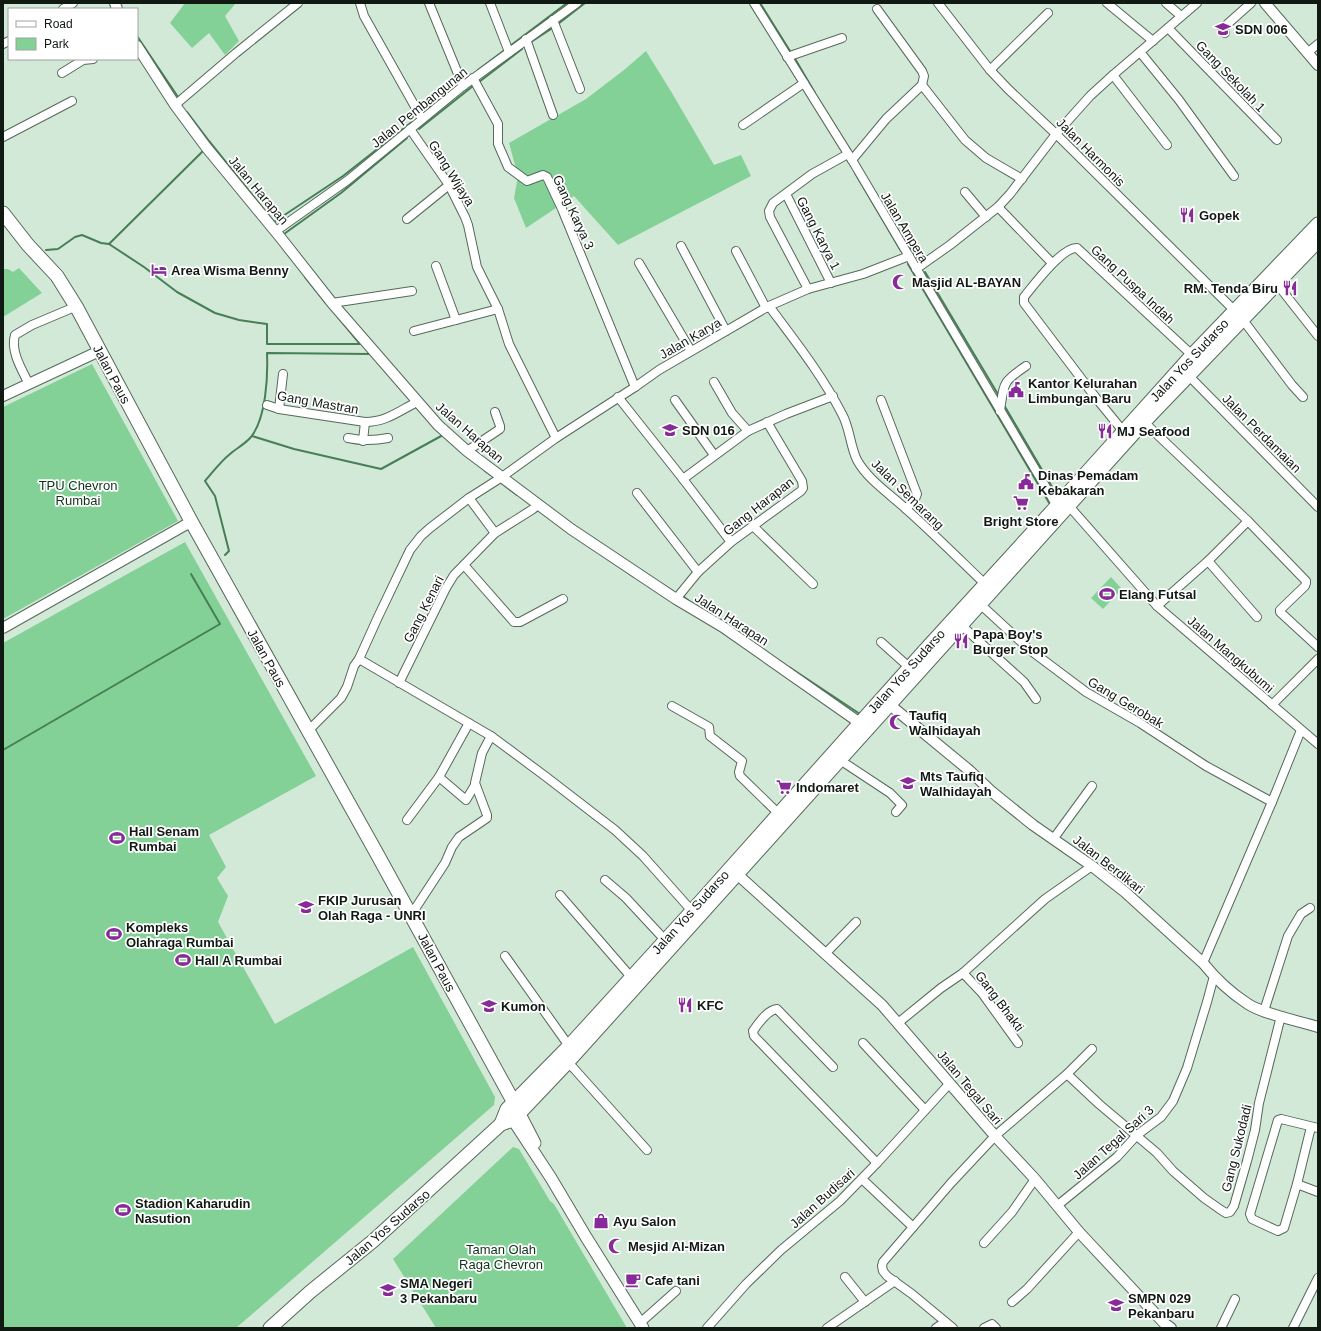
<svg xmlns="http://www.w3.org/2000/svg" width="1321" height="1331" font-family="Arial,sans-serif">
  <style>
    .green { fill: #83d197 }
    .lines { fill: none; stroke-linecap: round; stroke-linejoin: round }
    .stream { stroke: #467f56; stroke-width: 2 }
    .minor-casing { stroke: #56695a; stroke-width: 10 }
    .tertiary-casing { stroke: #56695a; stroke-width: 12 }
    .secondary-casing { stroke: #56695a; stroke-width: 13 }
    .primary-casing { stroke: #56695a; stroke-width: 15 }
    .minor { stroke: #fff; stroke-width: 8 }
    .tertiary { stroke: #fff; stroke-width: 10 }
    .secondary { stroke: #fff; stroke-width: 11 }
    .primary { stroke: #fff; stroke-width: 13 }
    .labels { text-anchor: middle; stroke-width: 3.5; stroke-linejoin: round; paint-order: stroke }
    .poi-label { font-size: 13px; font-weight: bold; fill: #111913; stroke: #fff; text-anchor: start }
    .street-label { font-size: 13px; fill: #111913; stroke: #fff }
    .park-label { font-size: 13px; fill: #11321b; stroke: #fff }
  </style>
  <rect width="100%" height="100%" fill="#d3e9d8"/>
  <g class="green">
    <polygon points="185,3 236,3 225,16 239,41 225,55 209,33 192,48 170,23"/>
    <polygon points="646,51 672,93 714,165 741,155 751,176 618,245 574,196 526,228 514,198 518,176 509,143 586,99 624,70"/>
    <polygon points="19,268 42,293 3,317 3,269 8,269 13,272"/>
    <polygon points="92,364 178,521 3,619 3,407"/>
    <polygon points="185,542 316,776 209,835 226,867 217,878 228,896 218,922 275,1024 413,947 495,1097 494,1105 236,1328 3,1328 3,643"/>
    <polygon points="1111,577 1122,589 1103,609 1091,598"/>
    <polygon points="513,1147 519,1149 550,1201 554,1204 627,1328 436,1328 393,1259"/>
  </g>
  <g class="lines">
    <g class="stream">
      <polyline points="760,3 790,51"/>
      <polyline points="558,24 585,3"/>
      <polyline points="137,36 178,97"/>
      <polyline points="531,42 551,29"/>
      <polyline points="510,46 567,3"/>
      <polyline points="794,57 815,93"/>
      <polyline points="478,70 506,49"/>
      <polyline points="479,82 522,49"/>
      <polyline points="187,112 209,141 274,222 343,176 413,121"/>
      <polyline points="423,112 452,90"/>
      <polyline points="419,129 473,86"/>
      <polyline points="855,173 901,251"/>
      <polyline points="896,227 918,259"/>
      <polyline points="284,234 341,193 407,138"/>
      <polyline points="109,244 204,150"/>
      <polyline points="46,250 58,249 75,237 82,235 101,243 109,244 144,267 177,292 215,313 239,320 267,324 267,344 360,344"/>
      <polyline points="908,264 1051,506"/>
      <polyline points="925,272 999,396"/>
      <polyline points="305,277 326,303"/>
      <polyline points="337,316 360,344"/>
      <polyline points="1004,405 1058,497"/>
      <polyline points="252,436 294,449 381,469 443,435"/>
      <polyline points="485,471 495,478"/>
      <polyline points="500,482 517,495"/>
      <path d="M225,555l4,-4 -14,-55 -10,-15c8,-9 15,-19 25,-27 7,-6 15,-10 21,-17 15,-19 17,-60 16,-84l104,1"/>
      <polyline points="605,557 634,577"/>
      <polyline points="662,584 673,591"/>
      <polyline points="684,597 689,601"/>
      <polyline points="789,667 860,714"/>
      <polyline points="3,750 220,624 191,574"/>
    </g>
    <defs>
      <g id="minor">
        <polyline points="360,3 364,16 422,119"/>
        <polyline points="429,3 463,86"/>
        <polyline points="490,3 509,52"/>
        <polyline points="754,3 852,160 1057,506"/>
        <polyline points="938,3 990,70 1008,89 1056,134 1235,311"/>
        <polyline points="1107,3 1153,41"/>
        <polyline points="1166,3 1181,16"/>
        <polyline points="63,9 73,3"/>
        <polyline points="877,9 922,71 924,76 922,85"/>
        <polyline points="553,20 580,89"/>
        <polyline points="1168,28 1277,140"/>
        <polyline points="1225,33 1222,29 1223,28 1251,3"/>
        <polyline points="526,39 553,115"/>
        <polyline points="3,44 9,41"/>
        <polyline points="1140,52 1179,100 1234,176"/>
        <polyline points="1307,53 1318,44"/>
        <polyline points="787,57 842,38"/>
        <polyline points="990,70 1048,13"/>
        <polyline points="62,73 83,60 93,59"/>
        <polyline points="1113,75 1167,145"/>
        <polyline points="473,78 498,124 498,144 508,167 527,181 543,175 547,177 562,209 635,387"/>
        <polyline points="175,105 236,53 298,3"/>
        <polyline points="743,125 804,83"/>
        <polyline points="410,129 449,185 465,217 468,225 477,267 498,309 509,344 556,438"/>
        <polyline points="3,137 72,101"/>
        <polyline points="852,160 886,119 922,85 965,140 986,158 1022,179"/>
        <polyline points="965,192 986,217"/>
        <polyline points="786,194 831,283"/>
        <polyline points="998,207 1052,263"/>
        <polyline points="407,219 449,185"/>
        <polyline points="276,231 348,180 463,86 577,3"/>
        <polyline points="681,246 726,331"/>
        <polyline points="736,251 766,308"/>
        <polyline points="639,263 691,351"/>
        <polyline points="436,266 456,320"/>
        <polyline points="916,269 950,245 998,207 1010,194 1056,134 1090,96 1113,75 1197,3"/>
        <polyline points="1277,284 1318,336"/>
        <polyline points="808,289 770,217 769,211 773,203 812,174 848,154"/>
        <polyline points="332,303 412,291"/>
        <path d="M769,306c26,35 53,69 73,108 8,14 8,32 15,46 11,20 33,34 49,49 27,24 53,50 79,75"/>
        <polyline points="1243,320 1292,385 1303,397"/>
        <polyline points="414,331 498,309"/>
        <polyline points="1189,376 1318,507"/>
        <polyline points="714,382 732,413 748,431"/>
        <path d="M29,384c-7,-14 -19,-33 -14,-49l17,-10 38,-16"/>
        <polyline points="618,397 683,479 731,542"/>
        <polyline points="675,400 714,455"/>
        <polyline points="881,400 917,494 915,499 906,509"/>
        <path d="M267,405l12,4 86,13c21,0 34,-11 52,-20"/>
        <polyline points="279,409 283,374"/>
        <path d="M1000,411c4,-28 2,-29 26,-45"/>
        <polyline points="1144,422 1248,521 1306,581 1306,583 1305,586 1280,610 1280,612 1318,647"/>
        <path d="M1123,431l-27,-33 -72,-95v-6c9,-11 38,-50 53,-49l115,107"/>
        <path d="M348,438c14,3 25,3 40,0"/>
        <polyline points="363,441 365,422"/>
        <polyline points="467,451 500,429 500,426 495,412"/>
        <polyline points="683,479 748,431 786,414 833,396"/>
        <polyline points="637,493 698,572"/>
        <polyline points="469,498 495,533"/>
        <polyline points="1069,506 1157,606 1318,744"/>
        <polyline points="753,526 813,584"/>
        <polyline points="1208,561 1257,617"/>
        <polyline points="464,565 514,622 520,622 563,599"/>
        <polyline points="676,599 698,572 731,542 801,491 803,488 802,481 767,422"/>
        <polyline points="980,604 1030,650 1086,692 1140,723 1206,766 1272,802"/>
        <polyline points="1157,606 1208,561 1248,521"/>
        <polyline points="961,625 1024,682 1036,699"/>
        <polyline points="881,642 910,668"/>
        <polyline points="359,659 491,736 545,776 615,830 643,856 692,911"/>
        <polyline points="399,683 446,588 454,575 495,533 533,509 538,505"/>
        <polyline points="1272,705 1318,659"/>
        <polyline points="672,706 709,727 710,736 742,761 739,772 740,776 778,813"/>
        <polyline points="469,723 439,777 466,800 475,785"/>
        <polyline points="308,731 341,698 347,687 354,666 359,659 378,617 410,550 421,536 430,528 469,498 502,477 556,438 635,387 659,370 769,306 808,289 863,274 909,256"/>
        <polyline points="840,760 890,793 902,805 896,812"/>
        <polyline points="407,820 439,777"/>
        <polyline points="1054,838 1092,786"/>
        <polyline points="605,880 626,898 665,940"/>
        <polyline points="560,895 631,977"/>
        <polyline points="411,915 445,863 452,847 459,837 487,818 487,815 475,783 482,753 491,736"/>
        <polyline points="825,954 856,922"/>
        <polyline points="505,956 569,1046"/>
        <polyline points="1203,963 1272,802 1301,730"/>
        <polyline points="963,973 982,993 1018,1043"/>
        <polyline points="1264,1011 1288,936 1301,914 1310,908"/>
        <polyline points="898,1023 941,988 963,973 1045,899 1092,866"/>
        <polyline points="863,1043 925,1110"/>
        <polyline points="568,1062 647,1150"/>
        <path d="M833,1067l-56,-58c-10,1 -19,15 -24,22l1,5 123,127"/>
        <polyline points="1067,1074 1099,1104 1157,1153 1173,1171 1204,1198 1221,1210 1226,1213 1230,1212 1234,1206 1247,1161 1255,1130 1259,1103 1281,1016"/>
        <polyline points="1318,1128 1281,1119 1278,1120 1250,1214 1252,1219 1278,1231 1284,1228 1297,1184 1318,1192"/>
        <polyline points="862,1179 913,1227"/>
        <polyline points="1297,1184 1311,1127"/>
        <polyline points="1058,1205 1117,1157 1137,1135 1161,1117 1173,1101 1187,1068 1207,1002 1214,976"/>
        <polyline points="984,1243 1012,1212 1035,1179"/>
        <polyline points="845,1277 865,1302"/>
        <polyline points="1012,1302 1027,1289 1079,1232"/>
        <polyline points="640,1323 676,1291"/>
        <polyline points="707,1328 746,1284 781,1250 840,1201 877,1163 950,1083"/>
        <polyline points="827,1328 895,1281"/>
        <polyline points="936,1328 945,1322"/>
        <polyline points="953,1328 912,1294 887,1276 883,1271 882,1266 883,1262 951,1183 995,1136 1067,1074 1092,1049"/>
        <polyline points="984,1328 992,1324 996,1328"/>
        <polyline points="1221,1328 1235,1299"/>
        <polyline points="1293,1328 1318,1278"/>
      </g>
      <g id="tertiary">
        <polyline points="115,3 117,9"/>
        <polyline points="1265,3 1318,65"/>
        <polyline points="137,46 175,105 206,147 280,237 332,303 438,425 467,451 571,529 676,599 723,627 860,723"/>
        <polyline points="3,396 93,354"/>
        <polyline points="3,628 187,524"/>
        <path d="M890,705l80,66 22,21 41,33 59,41 33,26 78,71c12,15 28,30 45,41 15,10 51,17 70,23"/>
        <polyline points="738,875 882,1005 995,1136 1035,1179 1079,1232 1164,1323 1171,1328"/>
      </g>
      <g id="secondary">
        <polyline points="519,1112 535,1143"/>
        <polyline points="513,1120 551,1178 586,1237 643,1328"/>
      </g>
      <g id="primary">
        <polyline points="3,213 28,245 57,276 77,308 191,521 376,852 518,1110"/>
        <polyline points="501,1124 507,1109 569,1046 692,911 925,650 1053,510 1192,355 1318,224"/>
        <polyline points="270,1328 310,1292 373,1241 501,1124 513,1120 568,1062 1144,422 1318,241"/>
      </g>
    </defs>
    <use href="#minor" class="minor-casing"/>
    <use href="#tertiary" class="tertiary-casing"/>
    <use href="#secondary" class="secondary-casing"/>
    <use href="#primary" class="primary-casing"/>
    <use href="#minor" class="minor"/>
    <use href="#tertiary" class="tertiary"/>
    <use href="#secondary" class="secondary"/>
    <use href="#primary" class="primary"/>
  </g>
  <defs>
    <symbol id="school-bare" viewBox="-9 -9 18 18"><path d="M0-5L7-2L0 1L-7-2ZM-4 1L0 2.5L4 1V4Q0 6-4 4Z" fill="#862b97" stroke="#fff" stroke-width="2.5" paint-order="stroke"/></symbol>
    <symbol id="restaurant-bare" viewBox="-9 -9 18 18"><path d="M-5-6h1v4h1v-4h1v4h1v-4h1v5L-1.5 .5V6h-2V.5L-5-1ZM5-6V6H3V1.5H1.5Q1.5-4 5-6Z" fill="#862b97" stroke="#fff" stroke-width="2.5" paint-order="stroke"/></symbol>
    <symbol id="hotel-bare" viewBox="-9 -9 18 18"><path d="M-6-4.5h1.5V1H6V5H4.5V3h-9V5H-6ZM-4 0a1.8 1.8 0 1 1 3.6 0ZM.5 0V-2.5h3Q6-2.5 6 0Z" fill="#862b97" stroke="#fff" stroke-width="2.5" paint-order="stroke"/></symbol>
    <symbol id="mosque-bare" viewBox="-9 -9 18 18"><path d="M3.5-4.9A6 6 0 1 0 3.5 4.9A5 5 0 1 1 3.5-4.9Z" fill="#862b97" stroke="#fff" stroke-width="2.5" paint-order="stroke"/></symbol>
    <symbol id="civic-bare" viewBox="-9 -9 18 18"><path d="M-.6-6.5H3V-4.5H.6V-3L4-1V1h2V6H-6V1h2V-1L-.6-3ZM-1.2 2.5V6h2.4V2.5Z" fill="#862b97" stroke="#fff" stroke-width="2.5" paint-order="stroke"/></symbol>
    <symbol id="supermarket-bare" viewBox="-9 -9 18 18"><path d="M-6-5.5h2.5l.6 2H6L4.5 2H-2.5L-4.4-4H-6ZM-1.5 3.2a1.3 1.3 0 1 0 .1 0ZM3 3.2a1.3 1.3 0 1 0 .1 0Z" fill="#862b97" stroke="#fff" stroke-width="2.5" paint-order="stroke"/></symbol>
    <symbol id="stadium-bare" viewBox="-9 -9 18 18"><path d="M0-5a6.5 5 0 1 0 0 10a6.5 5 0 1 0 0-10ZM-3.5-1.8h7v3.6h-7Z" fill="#862b97" stroke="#fff" stroke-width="2.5" paint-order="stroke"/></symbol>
    <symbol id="university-bare" viewBox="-9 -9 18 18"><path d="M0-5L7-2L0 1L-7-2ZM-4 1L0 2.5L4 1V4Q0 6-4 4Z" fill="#862b97" stroke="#fff" stroke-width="2.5" paint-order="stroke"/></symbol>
    <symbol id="shop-bare" viewBox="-9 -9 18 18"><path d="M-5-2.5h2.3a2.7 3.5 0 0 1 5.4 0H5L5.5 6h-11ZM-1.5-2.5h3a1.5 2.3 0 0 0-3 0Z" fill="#862b97" stroke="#fff" stroke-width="2.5" paint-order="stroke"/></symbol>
    <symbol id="cafe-bare" viewBox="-9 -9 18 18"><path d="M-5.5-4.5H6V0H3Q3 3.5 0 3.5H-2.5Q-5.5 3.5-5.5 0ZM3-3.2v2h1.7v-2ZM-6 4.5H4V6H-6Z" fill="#862b97" stroke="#fff" stroke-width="2.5" paint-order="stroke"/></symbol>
  </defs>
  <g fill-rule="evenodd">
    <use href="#school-bare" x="1212" y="18" width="22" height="22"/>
    <use href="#restaurant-bare" x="1176" y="204" width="22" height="22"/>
    <use href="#hotel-bare" x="148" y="259" width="22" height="22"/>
    <use href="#mosque-bare" x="889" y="271" width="22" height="22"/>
    <use href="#restaurant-bare" x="1279" y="277" width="22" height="22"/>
    <use href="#civic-bare" x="1005" y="379" width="22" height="22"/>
    <use href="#school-bare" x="659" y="419" width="22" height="22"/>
    <use href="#restaurant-bare" x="1094" y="420" width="22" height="22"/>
    <use href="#civic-bare" x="1015" y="471" width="22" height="22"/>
    <use href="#supermarket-bare" x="1010" y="492" width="22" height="22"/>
    <use href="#stadium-bare" x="1096" y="583" width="22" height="22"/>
    <use href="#restaurant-bare" x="950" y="630" width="22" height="22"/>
    <use href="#mosque-bare" x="886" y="711" width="22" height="22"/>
    <use href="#school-bare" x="897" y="772" width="22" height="22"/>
    <use href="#supermarket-bare" x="773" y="776" width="22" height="22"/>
    <use href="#stadium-bare" x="106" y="827" width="22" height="22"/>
    <use href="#university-bare" x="295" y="896" width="22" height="22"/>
    <use href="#stadium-bare" x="103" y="923" width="22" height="22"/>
    <use href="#stadium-bare" x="172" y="949" width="22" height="22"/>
    <use href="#restaurant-bare" x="674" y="994" width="22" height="22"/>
    <use href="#school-bare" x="478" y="995" width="22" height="22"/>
    <use href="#stadium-bare" x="112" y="1199" width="22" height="22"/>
    <use href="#shop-bare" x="590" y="1210" width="22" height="22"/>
    <use href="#mosque-bare" x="605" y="1235" width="22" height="22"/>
    <use href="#cafe-bare" x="622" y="1269" width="22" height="22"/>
    <use href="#school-bare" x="377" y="1279" width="22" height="22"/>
    <use href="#school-bare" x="1105" y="1294" width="22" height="22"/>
  </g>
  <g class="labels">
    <g class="poi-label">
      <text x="1235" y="34">SDN 006</text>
      <text x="1199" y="220">Gopek</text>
      <text x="171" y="275">Area Wisma Benny</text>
      <text x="912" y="287">Masjid AL-BAYAN</text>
      <text x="1278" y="293" text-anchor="end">RM. Tenda Biru</text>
      <text x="1028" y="388">Kantor Kelurahan<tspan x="1028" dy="15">Limbungan Baru</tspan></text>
      <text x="682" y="435">SDN 016</text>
      <text x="1117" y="436">MJ Seafood</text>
      <text x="1038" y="480">Dinas Pemadam<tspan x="1038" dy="15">Kebakaran</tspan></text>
      <text x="1021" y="526" text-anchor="middle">Bright Store</text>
      <text x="1119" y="599">Elang Futsal</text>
      <text x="973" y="639">Papa Boy's<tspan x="973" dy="15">Burger Stop</tspan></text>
      <text x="909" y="720">Taufiq<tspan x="909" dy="15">Walhidayah</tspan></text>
      <text x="920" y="781">Mts Taufiq<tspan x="920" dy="15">Walhidayah</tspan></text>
      <text x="796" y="792">Indomaret</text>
      <text x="129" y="836">Hall Senam<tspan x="129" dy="15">Rumbai</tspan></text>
      <text x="318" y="905">FKIP Jurusan<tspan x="318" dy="15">Olah Raga - UNRI</tspan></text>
      <text x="126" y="932">Kompleks<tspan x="126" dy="15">Olahraga Rumbai</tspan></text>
      <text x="195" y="965">Hall A Rumbai</text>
      <text x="697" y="1010">KFC</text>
      <text x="501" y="1011">Kumon</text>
      <text x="135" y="1208">Stadion Kaharudin<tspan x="135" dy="15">Nasution</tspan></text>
      <text x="613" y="1226">Ayu Salon</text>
      <text x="628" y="1251">Mesjid Al-Mizan</text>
      <text x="645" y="1285">Cafe tani</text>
      <text x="400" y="1288">SMA Negeri<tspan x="400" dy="15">3 Pekanbaru</tspan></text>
      <text x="1128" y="1303">SMPN 029<tspan x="1128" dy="15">Pekanbaru</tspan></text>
    </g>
    <g class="street-label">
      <text transform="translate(1231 76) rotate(46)" y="5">Gang Sekolah 1</text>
      <text transform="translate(419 107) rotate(-39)" y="5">Jalan Pembangunan</text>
      <text transform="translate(1091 152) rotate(45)" y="5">Jalan Harmonis</text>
      <text transform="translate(452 173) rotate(58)" y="5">Gang Wijaya</text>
      <text transform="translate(259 190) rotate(50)" y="5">Jalan Harapan</text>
      <text transform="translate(574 212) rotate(65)" y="5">Gang Karya 3</text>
      <text transform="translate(905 227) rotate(59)" y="5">Jalan Ampera</text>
      <text transform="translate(819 233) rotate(63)" y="5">Gang Karya 1</text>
      <text transform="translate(1133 284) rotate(43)" y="5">Gang Puspa Indah</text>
      <text transform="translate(690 338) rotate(-30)" y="5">Jalan Karya</text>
      <text transform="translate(1189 360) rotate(-47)" y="5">Jalan Yos Sudarso</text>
      <text transform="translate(112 374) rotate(62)" y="5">Jalan Paus</text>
      <text transform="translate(318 402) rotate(10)" y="5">Gang Mastran</text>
      <text transform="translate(470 432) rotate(41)" y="5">Jalan Harapan</text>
      <text transform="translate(1262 433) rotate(45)" y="5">Jalan Perdamaian</text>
      <text transform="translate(908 494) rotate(44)" y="5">Jalan Semarang</text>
      <text transform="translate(758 506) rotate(-38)" y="5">Gang Harapan</text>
      <text transform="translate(423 609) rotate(-63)" y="5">Gang Kenari</text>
      <text transform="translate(732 619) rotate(33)" y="5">Jalan Harapan</text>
      <text transform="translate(1231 654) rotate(41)" y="5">Jalan Mangkubumi</text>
      <text transform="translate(267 658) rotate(61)" y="5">Jalan Paus</text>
      <text transform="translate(906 671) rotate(-48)" y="5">Jalan Yos Sudarso</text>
      <text transform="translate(1126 702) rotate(31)" y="5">Gang Gerobak</text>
      <text transform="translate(1109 864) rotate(38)" y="5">Jalan Berdikari</text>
      <text transform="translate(690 912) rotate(-48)" y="5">Jalan Yos Sudarso</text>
      <text transform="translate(437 962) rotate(62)" y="5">Jalan Paus</text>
      <text transform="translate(1000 1001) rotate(53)" y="5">Gang Bhakti</text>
      <text transform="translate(970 1087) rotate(50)" y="5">Jalan Tegal Sari</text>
      <text transform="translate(1113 1142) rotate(-42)" y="5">Jalan Tegal Sari 3</text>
      <text transform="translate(1236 1148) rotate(-76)" y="5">Gang Sukodadi</text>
      <text transform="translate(822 1198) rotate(-42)" y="5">Jalan Budisari</text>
      <text transform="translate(387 1227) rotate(-41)" y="5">Jalan Yos Sudarso</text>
    </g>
    <g class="park-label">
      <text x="78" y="490">TPU Chevron<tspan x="78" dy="15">Rumbai</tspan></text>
      <text x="501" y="1254">Taman Olah<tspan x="501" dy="15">Raga Chevron</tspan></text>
    </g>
  </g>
  <rect width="1321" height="1331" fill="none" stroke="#111913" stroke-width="8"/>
  <rect x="8" y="8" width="130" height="52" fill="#ffffff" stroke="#a0a3a1"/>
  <rect x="16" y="21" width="20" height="6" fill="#ffffff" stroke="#a0a3a1"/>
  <text x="44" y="28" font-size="12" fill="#111913">Road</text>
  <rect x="16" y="38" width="20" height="12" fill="#83d197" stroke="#a0a3a1"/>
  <text x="44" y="48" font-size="12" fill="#111913">Park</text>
</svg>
